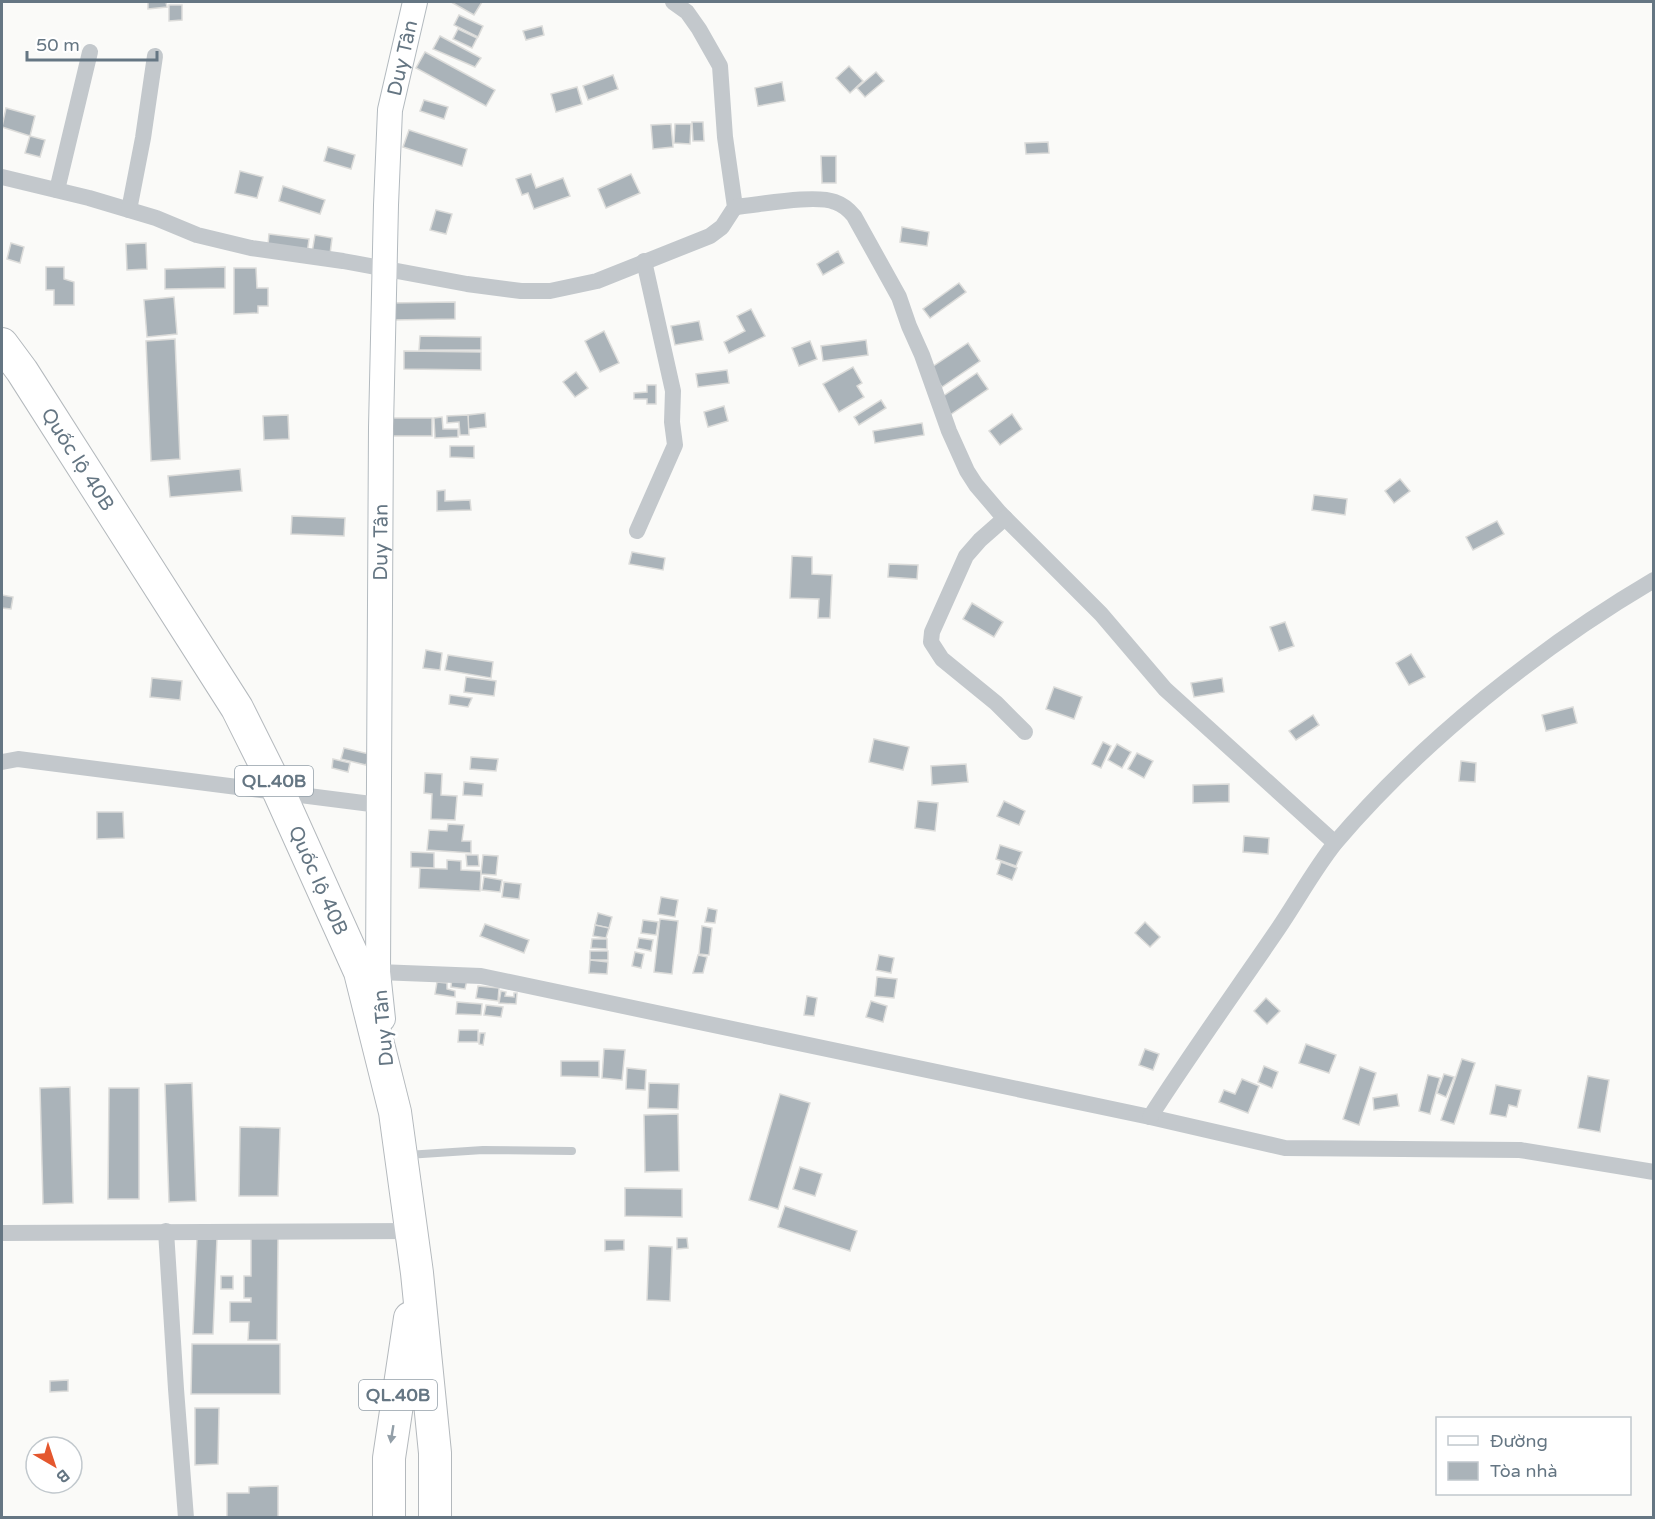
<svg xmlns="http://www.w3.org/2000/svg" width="1655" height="1519" font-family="'Varela Round',sans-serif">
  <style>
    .building { fill: #aab3b9; stroke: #dcdcda; stroke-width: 1.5 }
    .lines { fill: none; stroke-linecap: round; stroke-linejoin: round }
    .secondary-casing { stroke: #b3babf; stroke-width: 26 }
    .highway-casing { stroke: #b4b9bd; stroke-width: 34 }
    .lane { stroke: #c3c8cc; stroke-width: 8 }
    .street { stroke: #c3c8cc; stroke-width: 16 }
    .secondary { stroke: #fff; stroke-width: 24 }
    .highway { stroke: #fff; stroke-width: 32 }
    .oneway { fill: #939fa8 }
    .labels { text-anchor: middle; stroke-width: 6; stroke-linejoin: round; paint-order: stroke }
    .shield { fill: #fff; stroke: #939fa8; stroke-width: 1.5 }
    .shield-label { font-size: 18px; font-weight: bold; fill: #657683 }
    .street-label { font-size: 20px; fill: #657683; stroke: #fff }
  </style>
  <rect width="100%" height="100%" fill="#fafaf8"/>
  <g class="building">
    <polygon points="148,2 166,2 167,7 148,9"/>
    <polygon points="451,2 482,2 474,15"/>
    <polygon points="169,5 182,5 182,20 169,21"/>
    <polygon points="459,15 483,26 478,37 454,25"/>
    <polygon points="542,26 544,35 526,40 523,31"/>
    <polygon points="458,29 477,38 472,48 453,39"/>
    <polygon points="440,36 481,58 475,67 433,49"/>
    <polygon points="425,52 495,90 486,106 416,68"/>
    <polygon points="849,66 863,81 850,93 836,78"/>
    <polygon points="876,72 884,81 865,97 857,88"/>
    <polygon points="613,75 618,89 588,100 583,86"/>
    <polygon points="782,82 785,101 758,106 755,88"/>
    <polygon points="577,87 582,104 556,112 551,94"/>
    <polygon points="424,100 448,107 444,119 420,111"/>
    <polygon points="6,108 35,116 30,136 2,127"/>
    <polygon points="692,122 703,122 704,141 693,141"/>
    <polygon points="671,124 673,147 653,149 651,125"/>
    <polygon points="675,124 691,124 690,144 674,143"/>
    <polygon points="409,130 467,149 462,166 403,147"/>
    <polygon points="30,136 45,140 40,157 25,153"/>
    <polygon points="1048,142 1049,153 1026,154 1025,143"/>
    <polygon points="328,147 355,155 351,169 324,161"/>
    <polygon points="821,156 836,156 836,183 822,183"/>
    <polygon points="240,171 263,177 257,198 235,193"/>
    <polygon points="531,174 536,188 563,178 570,196 534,209 528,193 522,195 516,179"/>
    <polygon points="631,174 640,193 606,208 598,189"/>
    <polygon points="283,186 325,200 320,214 279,201"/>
    <polygon points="436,210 452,214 446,234 430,230"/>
    <polygon points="902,227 929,232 927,246 900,242"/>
    <polygon points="269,234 309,239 306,261 267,256"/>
    <polygon points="315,235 332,238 329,262 311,259"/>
    <polygon points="11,243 24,247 20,263 7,259"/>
    <polygon points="146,243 147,269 127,270 126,244"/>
    <polygon points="838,251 844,263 823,275 817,264"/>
    <polygon points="46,267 64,267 64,279 74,282 74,305 54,305 54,290 46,290"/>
    <polygon points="225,267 225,288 165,289 165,269"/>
    <polygon points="234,268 256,268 257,288 268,288 268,306 258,306 258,313 234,314"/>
    <polygon points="959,283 966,292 930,318 923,309"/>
    <polygon points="174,297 177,334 147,337 144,300"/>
    <polygon points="455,302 455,319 390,320 389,303"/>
    <polygon points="751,309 765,336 729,353 724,342 745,331 737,316"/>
    <polygon points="699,321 703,340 675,345 671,326"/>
    <polygon points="604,331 619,363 600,372 585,341"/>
    <polygon points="420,336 481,337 481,350 419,350"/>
    <polygon points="175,339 180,459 151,461 146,341"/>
    <polygon points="866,340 868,355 823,361 821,346"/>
    <polygon points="810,341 817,359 799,366 792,348"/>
    <polygon points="968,343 980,361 942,387 929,369"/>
    <polygon points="404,351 481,352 481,370 404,369"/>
    <polygon points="853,367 862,383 857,386 864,397 839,412 823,384"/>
    <polygon points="727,370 729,383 698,387 696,374"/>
    <polygon points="576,372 588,388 575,397 563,382"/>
    <polygon points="977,373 988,389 947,417 936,401"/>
    <polygon points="647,385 656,385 656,404 647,404 647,399 634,399 634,393 647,392"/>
    <polygon points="881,400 886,408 859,425 854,417"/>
    <polygon points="724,406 728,421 708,427 704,412"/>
    <polygon points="485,413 486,427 468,429 468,415"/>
    <polygon points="1012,414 1022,429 1000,445 989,431"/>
    <polygon points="288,415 289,439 264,440 263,416"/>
    <polygon points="468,415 469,435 460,435 459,422 447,423 447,416"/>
    <polygon points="442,417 443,429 458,429 458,437 435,438 434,418"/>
    <rect x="389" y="418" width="43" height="18"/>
    <polygon points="922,423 924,435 875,443 873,431"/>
    <polygon points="450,446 474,446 474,458 450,457"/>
    <polygon points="240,469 242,491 170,497 168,476"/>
    <polygon points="1400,479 1410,491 1394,503 1385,491"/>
    <polygon points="445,490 445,501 470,500 471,510 437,511 437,491"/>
    <polygon points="1314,495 1347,499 1345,515 1312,510"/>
    <polygon points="292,516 345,518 344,536 291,534"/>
    <polygon points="1497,521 1504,534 1473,550 1466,537"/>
    <polygon points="632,552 665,558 663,570 629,564"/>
    <polygon points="792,556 812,557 812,574 832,575 830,618 818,618 819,599 790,598"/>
    <polygon points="889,564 918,565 917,579 888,577"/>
    <polygon points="2,595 13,597 11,609 2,608"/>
    <polygon points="972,603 1003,622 994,637 963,619"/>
    <polygon points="1285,622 1294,646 1279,651 1270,627"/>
    <polygon points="426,650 442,653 440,670 423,668"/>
    <polygon points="1411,654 1425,677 1409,685 1396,663"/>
    <polygon points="448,655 493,662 491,678 445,670"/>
    <polygon points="466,677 496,681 494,696 464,692"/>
    <polygon points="152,678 182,681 180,700 150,697"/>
    <polygon points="1222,678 1224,692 1194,697 1191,683"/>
    <polygon points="1054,687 1082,697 1074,719 1046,709"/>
    <polygon points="450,695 472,698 468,707 449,704"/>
    <polygon points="1573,707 1577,723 1546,731 1542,715"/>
    <polygon points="1313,715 1319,725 1296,740 1289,731"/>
    <polygon points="874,739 909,747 903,770 869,762"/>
    <polygon points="1103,742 1111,746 1101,768 1092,764"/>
    <polygon points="1117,744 1131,752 1122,768 1108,760"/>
    <polygon points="344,748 369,754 366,765 341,759"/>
    <polygon points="1137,753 1153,761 1144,778 1128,769"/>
    <polygon points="471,757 498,759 496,771 470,769"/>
    <polygon points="333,759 350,763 348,772 332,768"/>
    <polygon points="1461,761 1476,763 1475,782 1459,781"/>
    <polygon points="966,764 968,782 932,785 931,766"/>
    <polygon points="425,773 442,774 441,795 457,796 455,820 431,819 432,794 424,793"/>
    <polygon points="464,782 483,784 482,796 463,795"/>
    <polygon points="1229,784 1229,802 1193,803 1193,785"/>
    <polygon points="918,801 938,803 935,831 915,828"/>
    <polygon points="1004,801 1025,811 1019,825 997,816"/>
    <polygon points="97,812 123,812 124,838 97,839"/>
    <polygon points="448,824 464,825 462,841 471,841 471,853 427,850 429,830 447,831"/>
    <polygon points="1244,836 1269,838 1268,854 1243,852"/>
    <polygon points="1000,845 1022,852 1016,866 996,859"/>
    <polygon points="411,852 434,853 434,868 411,867"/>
    <polygon points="466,855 478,855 479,866 467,866"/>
    <polygon points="483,855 498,856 496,875 481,874"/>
    <polygon points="447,860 461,861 461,870 481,871 480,891 419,888 420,868 447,869"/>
    <polygon points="1001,862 1017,868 1012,880 997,874"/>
    <polygon points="484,877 502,880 500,892 482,890"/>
    <polygon points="504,882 521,884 519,899 502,897"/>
    <polygon points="661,897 678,900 675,917 658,914"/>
    <polygon points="708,908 717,910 715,923 705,922"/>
    <polygon points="598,913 612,917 609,928 595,925"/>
    <polygon points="660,919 678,921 672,974 654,972"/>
    <polygon points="643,920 658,922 656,935 641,933"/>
    <polygon points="1145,922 1160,937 1150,947 1135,933"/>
    <polygon points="485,924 529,940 524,953 480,936"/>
    <polygon points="595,925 609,928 606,938 593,936"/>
    <polygon points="702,926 712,928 709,955 699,954"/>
    <polygon points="639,938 653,940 651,951 637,948"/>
    <polygon points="592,939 607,939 607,949 591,948"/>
    <rect x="590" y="951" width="18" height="9"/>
    <polygon points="635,952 644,954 641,968 632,966"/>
    <polygon points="698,955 707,957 703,973 693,973"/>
    <polygon points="879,955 894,958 891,973 876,970"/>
    <polygon points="590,960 608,962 607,974 589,973"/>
    <polygon points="452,977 467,980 465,989 451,987"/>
    <polygon points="877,977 897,979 894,998 875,996"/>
    <polygon points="437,982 447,983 447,989 455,991 455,997 435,994"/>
    <polygon points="478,986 499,988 498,1001 476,998"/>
    <polygon points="501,991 506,992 505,996 514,997 514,993 517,993 516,1004 499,1003"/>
    <polygon points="807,996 817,998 814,1016 804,1015"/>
    <polygon points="1266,998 1280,1011 1267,1024 1254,1011"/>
    <polygon points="871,1001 887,1006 883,1022 866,1017"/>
    <polygon points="457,1002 482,1004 481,1015 456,1014"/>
    <polygon points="486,1005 503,1007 501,1017 484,1015"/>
    <polygon points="459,1030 478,1030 478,1042 458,1042"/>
    <polygon points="480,1033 485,1033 483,1045 479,1044"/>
    <polygon points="1306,1044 1336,1055 1329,1073 1299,1063"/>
    <polygon points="604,1049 625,1050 622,1080 602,1078"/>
    <polygon points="1145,1049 1159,1054 1153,1070 1139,1065"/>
    <polygon points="1462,1059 1475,1063 1454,1124 1441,1120"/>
    <polygon points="561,1061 599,1061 599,1077 561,1076"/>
    <polygon points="1264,1066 1278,1072 1272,1088 1258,1082"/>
    <polygon points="1360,1067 1376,1073 1359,1125 1343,1119"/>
    <polygon points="627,1068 646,1070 645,1090 626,1089"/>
    <polygon points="1444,1074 1454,1077 1446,1097 1437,1093"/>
    <polygon points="1428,1075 1440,1078 1430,1114 1419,1111"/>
    <polygon points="1588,1076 1609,1080 1600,1132 1578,1128"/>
    <polygon points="1242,1079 1259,1086 1248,1113 1219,1102 1224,1090 1235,1094"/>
    <polygon points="192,1083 196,1201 169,1202 165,1084"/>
    <polygon points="649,1083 679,1084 678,1109 648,1108"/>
    <polygon points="1496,1085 1521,1090 1517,1107 1509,1105 1506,1117 1490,1114"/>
    <polygon points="70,1087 73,1203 43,1204 40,1088"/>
    <polygon points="109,1088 139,1088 139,1199 108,1199"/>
    <polygon points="780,1094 810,1103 778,1209 749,1200"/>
    <polygon points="1397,1094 1399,1106 1374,1110 1373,1098"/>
    <polygon points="678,1114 679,1171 645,1172 644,1115"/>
    <polygon points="240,1127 280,1128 278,1196 239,1196"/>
    <polygon points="800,1167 822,1174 815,1196 793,1189"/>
    <polygon points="625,1188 682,1189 682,1217 625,1216"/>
    <polygon points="785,1206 857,1231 850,1251 778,1227"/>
    <polygon points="197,1237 217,1238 213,1334 193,1334"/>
    <polygon points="251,1238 278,1238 277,1340 248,1340 249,1322 230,1322 230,1302 251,1302 251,1298 244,1298 244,1276 251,1276"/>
    <polygon points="677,1238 687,1238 688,1248 677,1249"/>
    <polygon points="605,1240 624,1240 624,1250 605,1251"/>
    <polygon points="649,1246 672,1247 670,1301 647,1300"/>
    <rect x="221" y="1276" width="12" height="13"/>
    <polygon points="192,1344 280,1344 280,1394 191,1394"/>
    <polygon points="68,1380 68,1391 50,1392 50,1381"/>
    <polygon points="195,1408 219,1408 218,1464 195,1465"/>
    <polygon points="278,1486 278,1518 227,1518 227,1493 249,1493 249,1487"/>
  </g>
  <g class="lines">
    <defs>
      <g id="secondary">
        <path id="s1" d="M383,1019l-5,-47 1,-192 2,-353 5,-222 4,-95 25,-108"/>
      </g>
      <g id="highway">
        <path id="s2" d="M2,344l20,27 215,337 42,84 81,180 35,140 22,161 18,180v65"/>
        <polyline points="389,1518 389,1458 410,1318"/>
      </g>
    </defs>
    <use href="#secondary" class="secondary-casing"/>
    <use href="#highway" class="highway-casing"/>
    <polyline class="lane" points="407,1155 483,1150 572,1151"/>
    <g class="street">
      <polyline points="2,177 89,198 156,218 197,235 251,248 343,261 467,284 521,291 550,291 597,281 710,236 722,227 735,207 725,137 720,66 699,29 687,12 673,2"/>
      <polyline points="57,190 90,52"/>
      <path d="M735,207c24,-2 79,-13 100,-5 9,3 14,8 19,14l45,81 10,29 13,29 27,76 18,40 9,14 23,27 102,102 64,75 170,154"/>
      <polyline points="129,210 143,138 155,56"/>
      <polyline points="1005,518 980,540 966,556 932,632 931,642 942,659 996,703 1025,732"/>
      <polyline points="637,531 675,445 672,422 673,391 644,261"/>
      <polyline points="2,762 18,759 379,805"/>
      <polyline points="378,972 481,976 1150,1117 1285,1148 1520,1150 1654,1172"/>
      <path d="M1150,1117c41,-64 85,-125 128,-188 19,-28 37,-61 58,-87 86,-101 204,-195 318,-262"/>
      <polyline points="166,1231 176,1389 186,1518"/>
      <polyline points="2,1233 411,1231"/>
    </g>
    <use href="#secondary" class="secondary"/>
    <use href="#highway" class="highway"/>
  </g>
  <defs><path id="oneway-solid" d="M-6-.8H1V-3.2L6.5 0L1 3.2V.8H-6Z" transform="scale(1.5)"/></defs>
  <use class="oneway" href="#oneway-solid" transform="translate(392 1434) rotate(99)"/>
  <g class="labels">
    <g class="shield">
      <rect x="235" y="766" width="78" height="30" rx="4.5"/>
      <rect x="359" y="1380" width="78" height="30" rx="4.5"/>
    </g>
    <g class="shield-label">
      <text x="274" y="787">QL.40B</text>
      <text x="398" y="1401">QL.40B</text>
    </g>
    <g class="street-label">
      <text dy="7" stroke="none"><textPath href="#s1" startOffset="963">Duy Tân</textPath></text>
      <text dy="7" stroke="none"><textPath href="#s2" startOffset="138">Quốc lộ 40B</textPath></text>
      <text dy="7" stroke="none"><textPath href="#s1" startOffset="477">Duy Tân</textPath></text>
      <text dy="7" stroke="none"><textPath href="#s2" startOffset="624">Quốc lộ 40B</textPath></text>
      <text transform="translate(383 1028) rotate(-95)" y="7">Duy Tân</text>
    </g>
  </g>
  <rect width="1655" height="1519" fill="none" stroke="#657683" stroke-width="6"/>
  <rect x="1436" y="1417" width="195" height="78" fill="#ffffff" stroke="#c1c8cd" stroke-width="1.5"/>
  <rect x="1448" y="1436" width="30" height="9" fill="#ffffff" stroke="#c1c8cd" stroke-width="1.5"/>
  <text x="1490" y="1447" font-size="18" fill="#657683">Đường</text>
  <rect x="1448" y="1462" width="30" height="18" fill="#aab3b9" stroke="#c1c8cd" stroke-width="1.5"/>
  <text x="1490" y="1477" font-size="18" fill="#657683">Tòa nhà</text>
  <g transform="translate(54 1465) rotate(141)"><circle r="28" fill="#ffffff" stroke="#c1c8cd" stroke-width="1.5"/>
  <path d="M0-4.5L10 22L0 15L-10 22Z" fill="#e4572e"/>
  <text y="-9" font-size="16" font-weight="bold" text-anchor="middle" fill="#657683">B</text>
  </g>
  <path d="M27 51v9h130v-9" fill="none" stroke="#657683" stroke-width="3"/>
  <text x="36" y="51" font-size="18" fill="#657683" stroke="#ffffff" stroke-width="4.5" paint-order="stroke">50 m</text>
</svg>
